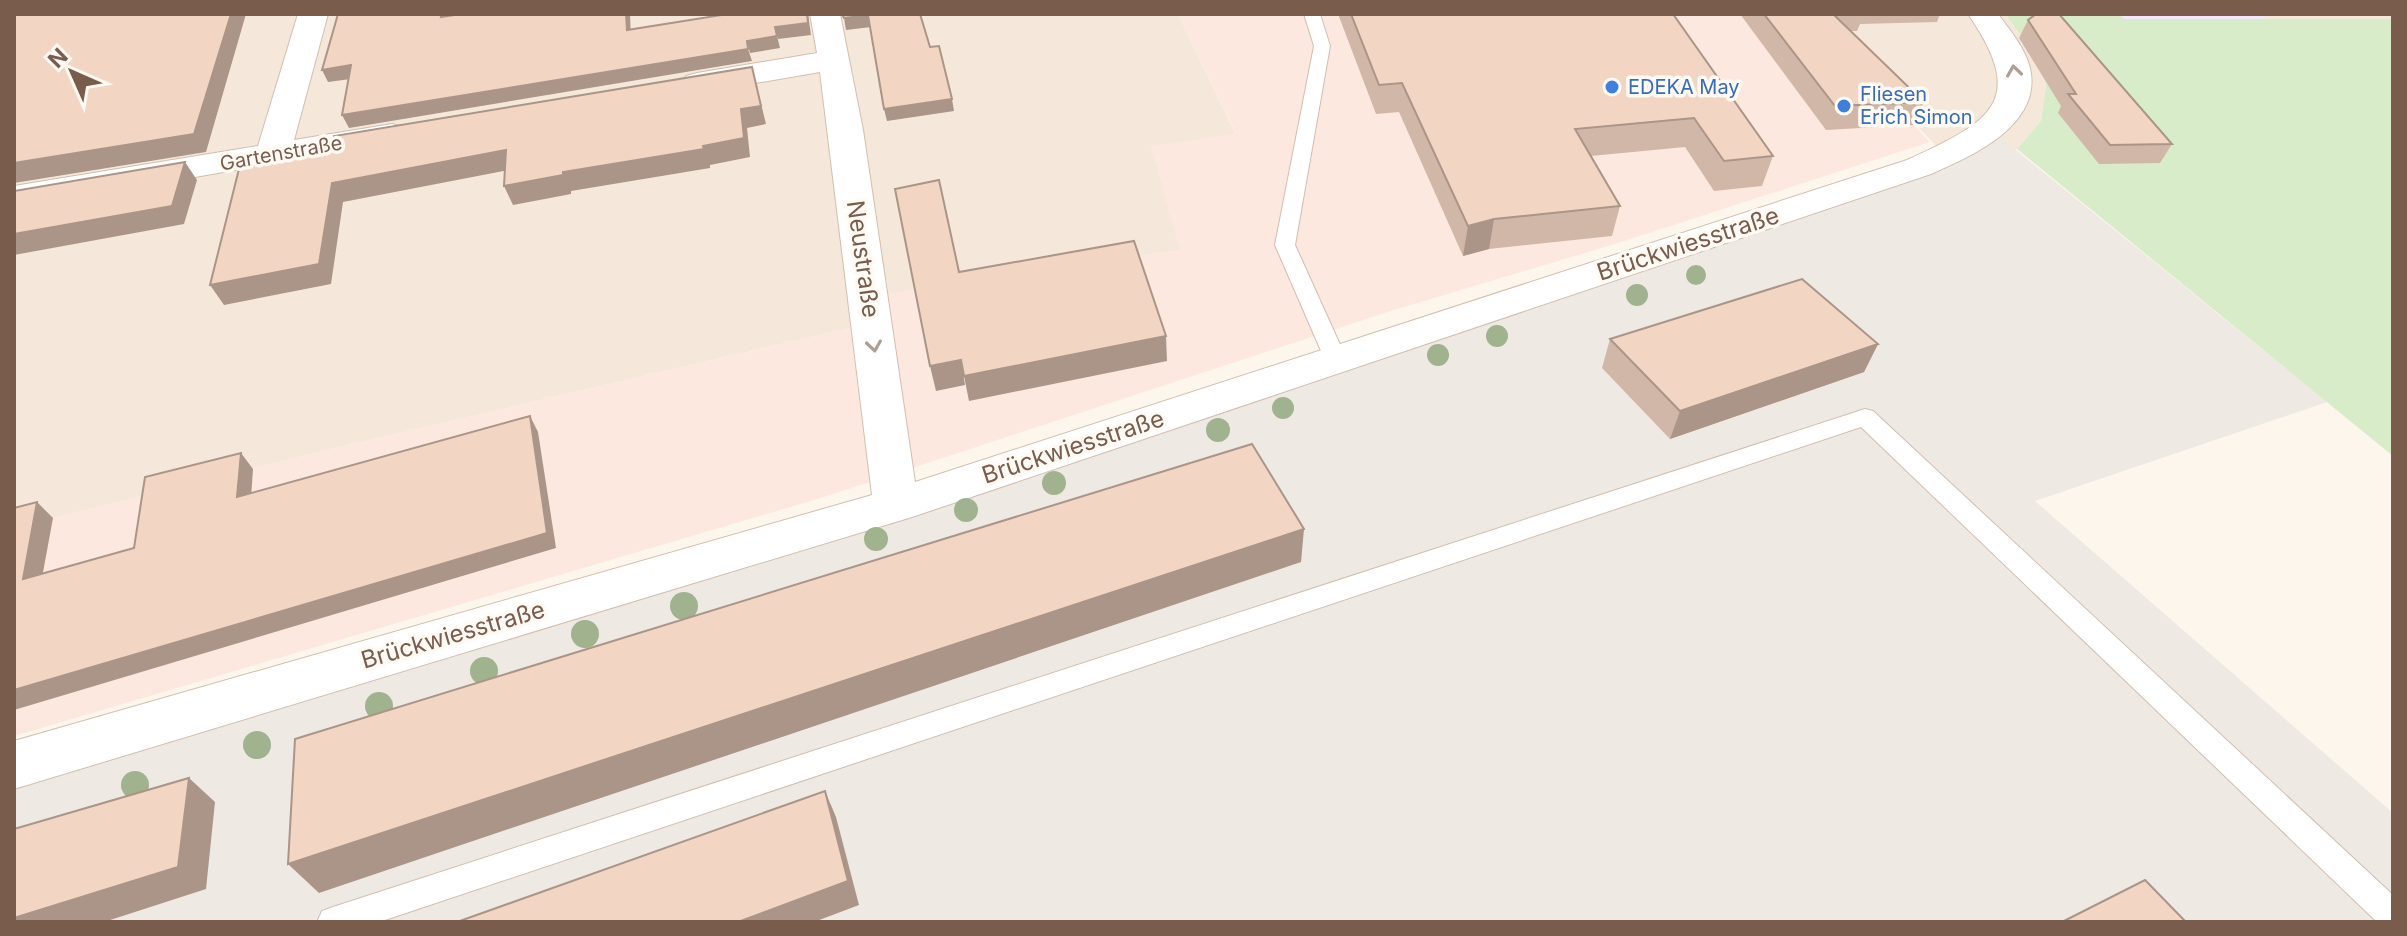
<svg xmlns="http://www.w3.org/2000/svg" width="2407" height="936" font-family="Inter,sans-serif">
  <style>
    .residential { fill: #f5e8da }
    .commercial { fill: #fde8e0 }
    .industrial { fill: #efe9e4 }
    .education { fill: #f3e8fa }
    .green { fill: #d8ecc9 }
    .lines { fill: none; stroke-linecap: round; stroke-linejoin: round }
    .service-casing { stroke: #d1beb0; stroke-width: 2 }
    .minor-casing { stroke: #d1beb0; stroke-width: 2 }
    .service { fill: #fff; fill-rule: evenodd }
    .minor { fill: #fff; fill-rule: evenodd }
    .tree { fill: #a0b28e }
    .wall { fill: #d1b7a8 }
    .shaded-wall { fill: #aa9588 }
    .building { fill: #f3d5c3; stroke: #aa9588; stroke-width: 2 }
    .oneway { stroke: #af9d94 }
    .shop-dot { fill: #3f7fe0; stroke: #fffaf3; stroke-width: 3 }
    .labels { text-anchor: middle; stroke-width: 7; stroke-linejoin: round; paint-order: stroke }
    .far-shop-label { font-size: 20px; fill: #366cbe; stroke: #fffaf3; text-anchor: start }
    .far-street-label { font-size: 20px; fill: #7a5c4d; stroke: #fffaf3 }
    .street-label { font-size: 24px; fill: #7a5c4d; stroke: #fffaf3 }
  </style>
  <rect width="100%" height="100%" fill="#fdf6ec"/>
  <g class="residential">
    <polygon points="14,14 1178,14 1236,135 1181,250 870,297 863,325 336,448 14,528"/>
    <polygon points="1806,14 2005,14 2037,57 2046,85 2041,121 2017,149 1965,175"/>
    <polygon points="2119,14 2393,14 2393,19 2124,19"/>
  </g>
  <polygon class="commercial" points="1178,14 1806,14 1930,142 1615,244 1394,310 821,498 14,736 14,528 336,448 863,325 869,297 1180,250 1151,146 1236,134"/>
  <polygon class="industrial" points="1990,129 2327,402 2035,501 2393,813 2393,922 14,922 14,765 1716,235"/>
  <polygon class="education" points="2119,14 2261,14 2267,19 2124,19"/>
  <polygon class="green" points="2005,14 2119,14 2124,19 2393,19 2393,456 2017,149 2041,121 2046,85 2037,57"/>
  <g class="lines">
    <defs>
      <g id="service">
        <polygon points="1304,14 1320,14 1330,46 1295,245 1347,360 1344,365 1328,365 1325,360 1275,245 1314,46"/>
        <polygon points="1865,409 1873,411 2393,895 2393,922 2377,922 1861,427 379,922 317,922 322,911 333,907"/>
      </g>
      <g id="minor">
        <polygon points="298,14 328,14 294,140 392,124 404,127 409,134 404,141 14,208 14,186 258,146"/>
        <path d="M810,14h30l23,116 52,352 992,-322c83,-38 122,-58 61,-146h30c12,16 27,34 32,54 13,57 -58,88 -99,106l-1019,343 -898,272v-48l858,-246 -52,-423 -123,21 -11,-3 -5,-7 5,-7 11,-3 120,-20z"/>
      </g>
    </defs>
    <use href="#service" class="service-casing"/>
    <use href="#minor" class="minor-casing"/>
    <use href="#service" class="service"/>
    <use href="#minor" class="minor"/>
  </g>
  <g class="tree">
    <circle cx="1696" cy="275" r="10"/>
    <circle cx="1637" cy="295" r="11"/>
    <circle cx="1497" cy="336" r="11"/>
    <circle cx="1438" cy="355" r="11"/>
    <circle cx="1283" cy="408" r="11"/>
    <circle cx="1218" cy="430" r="12"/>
    <circle cx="1054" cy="483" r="12"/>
    <circle cx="966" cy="510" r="12"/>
    <circle cx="876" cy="539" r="12"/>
    <circle cx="684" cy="606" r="14"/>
    <circle cx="585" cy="634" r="14"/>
    <circle cx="484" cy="671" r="14"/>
    <circle cx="379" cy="706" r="14"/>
    <circle cx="257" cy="745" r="14"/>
    <circle cx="135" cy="785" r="14"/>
  </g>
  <g class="wall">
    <polygon points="1338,14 1673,14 1773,156 1762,186 1714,191 1685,147 1591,156 1620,206 1612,236 1489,249 1463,256 1399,112 1376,114"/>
    <polygon points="1740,14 1940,14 1937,22 1860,24 1857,31 1851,31 1924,102 1913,125 1826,130"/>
    <polygon points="2028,20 2172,144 2160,163 2099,164 2058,113 2061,106 2019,38"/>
    <polygon points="1610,339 1878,344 1864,372 1670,439 1602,368"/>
  </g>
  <g class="shaded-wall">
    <polygon points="231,14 246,14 206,152 14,183 14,163"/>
    <polygon points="626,14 630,14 631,42 627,30"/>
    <polygon points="808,14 811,35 778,39 775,27"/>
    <polygon points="868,15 871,27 846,30 844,18"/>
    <polygon points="777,36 780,48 750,53 747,41"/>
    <polygon points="748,49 752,61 349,128 342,115"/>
    <polygon points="351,65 358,78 328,82 322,70"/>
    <polygon points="752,67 766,124 747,128 750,157 710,165 710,168 571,191 571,194 513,205 504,186 563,172 703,146 741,109"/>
    <polygon points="952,99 954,111 887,121 884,109"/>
    <polygon points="506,150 514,169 343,202 331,284 224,305 210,285 332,183"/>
    <polygon points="185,162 197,180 184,224 14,255 14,234"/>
    <polygon points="1494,219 1489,249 1463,256 1468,226"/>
    <polygon points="1166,336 1167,361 969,401 964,376"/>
    <polygon points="1878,344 1864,372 1670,439 1680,411"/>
    <polygon points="961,360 965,385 936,391 930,366"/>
    <polygon points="530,416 538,432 556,548 14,710 14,690"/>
    <polygon points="241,453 253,469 250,513 237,497"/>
    <polygon points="37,502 53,518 39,594 23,579"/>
    <polygon points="1304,529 1301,562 319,893 288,864"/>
    <polygon points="189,778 215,802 206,889 104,922 14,922 14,918"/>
    <polygon points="825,791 836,817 859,905 814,922 738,922"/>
  </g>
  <g class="building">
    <polygon points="14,14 231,14 194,134 14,163"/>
    <polygon points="338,14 442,14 441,17 461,14 626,14 627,30 722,15 722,14 807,14 808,23 775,27 777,36 747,41 748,49 342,115 351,65 322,70"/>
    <polygon points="842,14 920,14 930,47 939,46 952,99 884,109 868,15 844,18"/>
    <polygon points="1351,14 1673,14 1773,156 1724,161 1694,118 1575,129 1620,206 1494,219 1468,226 1402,83 1379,85"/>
    <polygon points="1764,14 1833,14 1924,102 1835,106"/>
    <polygon points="2036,14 2059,14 2172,144 2110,145 2068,94 2076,94 2028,20"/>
    <polygon points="752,67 761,106 741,109 744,138 703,146 704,149 563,172 563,175 504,186 506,150 332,183 319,264 210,285 241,161 332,146 334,136"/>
    <polygon points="185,162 172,206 14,234 14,191"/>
    <polygon points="939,180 959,272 1134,241 1166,336 964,376 961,360 930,366 895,189"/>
    <polygon points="1802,279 1878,344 1680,411 1610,339"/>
    <polygon points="530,416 547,533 14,690 14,508 37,502 23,579 134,548 145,477 241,453 237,497"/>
    <polygon points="1252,444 1304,529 288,864 295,739"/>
    <polygon points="189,778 178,867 14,918 14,829"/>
    <polygon points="825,791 848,881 738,922 457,922"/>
    <polygon points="2145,880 2186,922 2062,922"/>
  </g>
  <defs><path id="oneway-chevron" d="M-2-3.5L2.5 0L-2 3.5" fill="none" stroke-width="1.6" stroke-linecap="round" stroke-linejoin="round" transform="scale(2)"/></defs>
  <g class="oneway">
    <use href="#oneway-chevron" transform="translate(2014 71) rotate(-98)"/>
    <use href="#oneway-chevron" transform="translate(874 346) rotate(82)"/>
  </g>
  <g class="shop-dot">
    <circle cx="1612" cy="87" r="8"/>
    <circle cx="1844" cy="106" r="8"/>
  </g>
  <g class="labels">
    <g class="far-shop-label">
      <text x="1628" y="94">EDEKA May</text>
      <text x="1860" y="101">Fliesen<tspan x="1860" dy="23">Erich Simon</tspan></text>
    </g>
    <g class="far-street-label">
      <text transform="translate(281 153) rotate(-10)" y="7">Gartenstraße</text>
    </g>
    <g class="street-label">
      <text transform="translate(1688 244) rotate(-18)" y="8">Brückwiesstraße</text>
      <text transform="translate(863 259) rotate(82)" y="8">Neustraße</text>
      <text transform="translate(1073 447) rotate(-18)" y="8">Brückwiesstraße</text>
      <text transform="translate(453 635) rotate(-16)" y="8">Brückwiesstraße</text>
    </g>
  </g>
  <rect width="2407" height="936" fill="none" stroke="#7a5c4d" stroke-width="32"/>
  <g transform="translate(72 72) rotate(315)" stroke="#fffaf3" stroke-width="6" paint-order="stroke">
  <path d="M0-6L14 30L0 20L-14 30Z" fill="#7a5c4d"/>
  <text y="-12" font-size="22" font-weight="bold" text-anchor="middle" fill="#7a5c4d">N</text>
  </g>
</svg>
